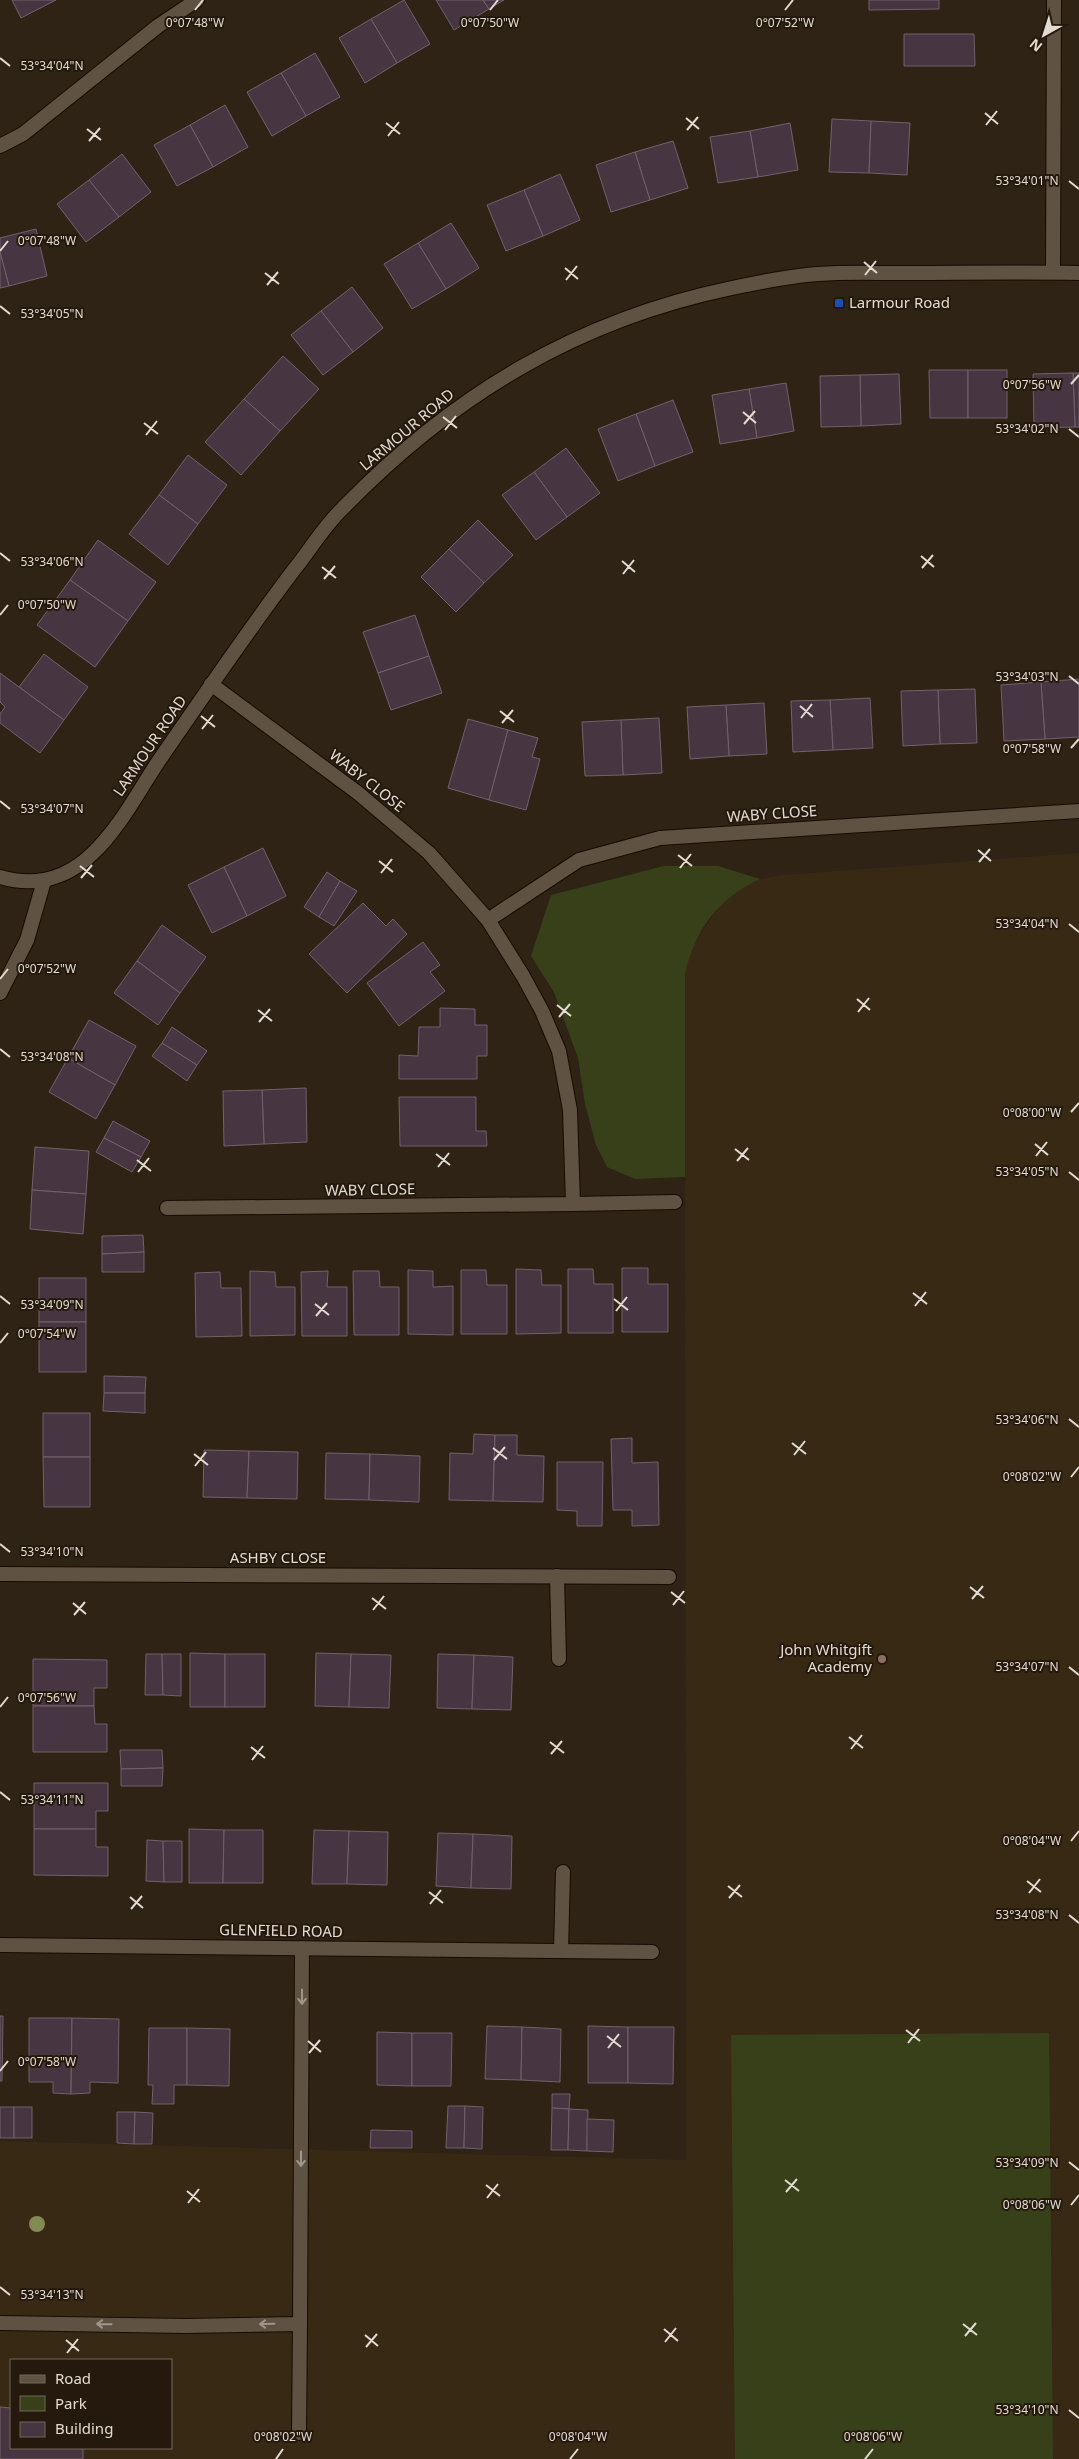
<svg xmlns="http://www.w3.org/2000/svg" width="1079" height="2459" font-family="'Noto Sans',sans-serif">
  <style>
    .built { fill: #382915; fill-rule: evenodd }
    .green { fill: #38401a }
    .building { fill: #473641; stroke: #73606c }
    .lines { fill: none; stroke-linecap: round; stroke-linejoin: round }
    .service-casing { stroke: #160c02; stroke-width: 16 }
    .minor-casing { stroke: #160c02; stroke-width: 16 }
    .tertiary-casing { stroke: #160c02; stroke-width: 16 }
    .service { stroke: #5f5243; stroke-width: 14 }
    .minor { stroke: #5f5243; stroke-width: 14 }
    .tertiary { stroke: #5f5243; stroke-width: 14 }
    .tree { fill: #838953 }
    .oneway { stroke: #a0968a }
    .ticks { fill: none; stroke: #e2dbd2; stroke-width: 2 }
    .transit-dot { fill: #1a4fb4; stroke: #24190c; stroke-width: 2 }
    .education-dot { fill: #8d6e63; stroke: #24190c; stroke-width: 2 }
    .labels { text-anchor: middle; stroke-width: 4; stroke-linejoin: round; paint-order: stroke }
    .poi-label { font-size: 15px; fill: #e2dbd2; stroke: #24190c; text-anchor: start }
    .street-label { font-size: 15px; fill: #e2dbd2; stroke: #24190c }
    .ticks-label { font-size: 12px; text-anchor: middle; fill: #e2dbd2; stroke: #24190c; stroke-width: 4; stroke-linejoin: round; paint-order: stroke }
  </style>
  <rect width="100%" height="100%" fill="#2e2315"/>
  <path class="built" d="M1079,853v1606h-1079v-318l686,19 -1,-1186 5,-24 32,-48 17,-13 21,-10 23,-4zM11,2360h160v88h-160z"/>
  <g class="green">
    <path d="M664,866h54l42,13c-42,19 -65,51 -75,95v203l-50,2 -28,-12 -11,-22 -11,-41 -7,-46 -24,-66 -23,-36 20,-61z"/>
    <polygon points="1049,2033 1053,2459 735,2459 731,2035"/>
  </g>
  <g class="building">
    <polygon points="12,0 56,0 21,18"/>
    <polygon points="404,0 430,44 397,63 371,19"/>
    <polygon points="436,0 483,0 489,9 454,30"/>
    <polygon points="483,0 504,0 489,9"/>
    <polygon points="869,0 939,0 939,9 869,10"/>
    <polygon points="371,19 397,63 365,83 339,38"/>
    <polygon points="904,34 974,34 975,66 904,66"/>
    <polygon points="315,53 340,97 306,116 281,73"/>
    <polygon points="281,73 306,116 272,136 247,92"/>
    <polygon points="225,105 248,147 213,167 190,125"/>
    <polygon points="832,119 871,121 869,173 829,172"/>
    <polygon points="871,121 910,123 907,175 869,173"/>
    <polygon points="790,123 798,170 758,177 750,131"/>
    <polygon points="190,125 213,167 177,186 154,145"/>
    <polygon points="750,131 758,177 718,183 710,137"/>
    <polygon points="673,141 688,188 650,200 635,152"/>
    <polygon points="635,152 650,200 611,212 596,165"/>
    <polygon points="122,154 151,192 119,217 89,180"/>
    <polygon points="560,174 580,220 543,236 524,190"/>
    <polygon points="89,180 119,217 86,242 57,204"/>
    <polygon points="524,190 543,236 506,251 487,205"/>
    <polygon points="451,223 479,268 446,289 418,243"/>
    <polygon points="36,229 47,276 9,286 0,252 0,238"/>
    <polygon points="418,243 446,289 412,309 384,264"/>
    <polygon points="0,252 9,286 0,288"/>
    <polygon points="352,287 383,328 353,352 321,311"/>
    <polygon points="321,311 353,352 323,375 291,335"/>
    <polygon points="283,356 319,389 280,431 244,399"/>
    <polygon points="929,370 968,370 968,418 930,418"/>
    <rect x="968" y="370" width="39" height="48"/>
    <polygon points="1073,373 1079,373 1079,427 1075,427"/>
    <polygon points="1073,373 1075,427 1034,428 1033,374"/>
    <polygon points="899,374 901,424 861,426 860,375"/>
    <polygon points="860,375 861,426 821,427 820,376"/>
    <polygon points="786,383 794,431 757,438 749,389"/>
    <polygon points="749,389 757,438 720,444 712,395"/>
    <polygon points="244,399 280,431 241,475 205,442"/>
    <polygon points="673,400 693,452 655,466 636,414"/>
    <polygon points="636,414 655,466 618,481 598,429"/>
    <polygon points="566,448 600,493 567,517 534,472"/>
    <polygon points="188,455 227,485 198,524 159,495"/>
    <polygon points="534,472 567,517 536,540 502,495"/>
    <polygon points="159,495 198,524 168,565 129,534"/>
    <polygon points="478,520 513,555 484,583 449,549"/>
    <polygon points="98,540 156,582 128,621 70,580"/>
    <polygon points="449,549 484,583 456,612 421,577"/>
    <polygon points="70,580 128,621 95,667 37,625"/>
    <polygon points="415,615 429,656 378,673 363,632"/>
    <polygon points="44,654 88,687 64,720 19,687"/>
    <polygon points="429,656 442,693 391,710 378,673"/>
    <polygon points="0,673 64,720 40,753 0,723 0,714 5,707 0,702"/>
    <polygon points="1079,679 1079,737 1045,739 1041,682"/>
    <polygon points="1041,682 1045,739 1004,741 1001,685"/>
    <polygon points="975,689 977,743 940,744 938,690"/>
    <polygon points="938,690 940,744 903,746 901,691"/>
    <polygon points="870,698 873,748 833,750 830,700"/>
    <polygon points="830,700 833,750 793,752 791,701"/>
    <polygon points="764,703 767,754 729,756 726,705"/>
    <polygon points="726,705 729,756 690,759 687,707"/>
    <polygon points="659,718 662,773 623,775 621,720"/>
    <polygon points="468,719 508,730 489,800 448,788"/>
    <polygon points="621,720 623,775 585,776 582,722"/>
    <polygon points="508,730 538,738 532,757 540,759 526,810 489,800"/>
    <polygon points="263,848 286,896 247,916 224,867"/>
    <polygon points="224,867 247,916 212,933 188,885"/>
    <polygon points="327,872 340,881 319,917 304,907"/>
    <polygon points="340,881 357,891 334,926 319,917"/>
    <polygon points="363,903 386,926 393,919 407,934 347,993 309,954"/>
    <polygon points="162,925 206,957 180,993 137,961"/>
    <polygon points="423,942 440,965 430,972 445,991 399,1026 367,983"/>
    <polygon points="137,961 180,993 158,1025 114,993"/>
    <polygon points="440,1008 475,1009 475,1025 487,1025 487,1056 477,1056 477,1079 399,1079 399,1055 418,1056 419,1027 440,1027"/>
    <polygon points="89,1020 136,1046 115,1085 68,1058"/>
    <polygon points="172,1027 207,1051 197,1065 162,1043"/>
    <polygon points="162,1043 197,1065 187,1081 152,1056"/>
    <polygon points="68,1058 115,1085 96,1119 49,1092"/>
    <polygon points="306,1088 307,1142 264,1144 262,1090"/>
    <polygon points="262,1090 264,1144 224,1146 223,1091"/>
    <polygon points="399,1097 476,1097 476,1131 486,1131 487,1146 400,1146"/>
    <polygon points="113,1121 150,1141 141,1157 104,1138"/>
    <polygon points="104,1138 141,1157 132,1172 96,1152"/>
    <polygon points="35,1147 89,1151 86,1194 32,1190"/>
    <polygon points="32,1190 86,1194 83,1234 30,1229"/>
    <polygon points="143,1235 144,1252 102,1254 102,1236"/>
    <polygon points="144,1252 144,1272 102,1272 102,1254"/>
    <polygon points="622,1268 648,1268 648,1284 668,1284 668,1332 622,1332"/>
    <polygon points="516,1269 541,1270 542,1285 561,1285 561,1333 516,1334"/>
    <polygon points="568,1269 593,1269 594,1284 613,1284 613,1333 568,1333"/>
    <polygon points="408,1270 433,1271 433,1287 453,1286 453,1335 408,1334"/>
    <polygon points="461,1270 486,1270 487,1285 507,1285 507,1334 461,1334"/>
    <polygon points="250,1271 275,1272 276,1287 295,1287 295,1335 250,1336"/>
    <polygon points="328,1271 327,1287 347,1287 347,1336 302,1336 301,1272"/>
    <polygon points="353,1271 379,1271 380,1287 399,1287 399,1335 354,1335"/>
    <polygon points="220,1272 221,1288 241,1288 242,1336 196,1337 195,1273"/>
    <rect x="39" y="1278" width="47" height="44"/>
    <rect x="39" y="1322" width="47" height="50"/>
    <polygon points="104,1376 146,1377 145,1393 104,1393"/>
    <polygon points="104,1393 145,1393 145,1413 103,1411"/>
    <rect x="43" y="1413" width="47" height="44"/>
    <polygon points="474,1434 495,1435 493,1501 449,1500 450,1453 473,1454"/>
    <polygon points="495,1435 517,1435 517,1455 544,1456 543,1502 493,1501"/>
    <polygon points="632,1438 632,1463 658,1462 659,1525 632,1526 632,1510 613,1510 611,1439"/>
    <polygon points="204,1450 249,1451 247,1498 203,1497"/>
    <polygon points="249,1451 298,1452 297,1499 247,1498"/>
    <polygon points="326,1453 370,1454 369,1500 325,1499"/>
    <polygon points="370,1454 420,1456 419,1502 369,1500"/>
    <polygon points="43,1457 90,1457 90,1507 44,1507"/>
    <polygon points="557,1462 603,1462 602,1526 577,1526 577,1511 557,1510"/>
    <polygon points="190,1653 225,1654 225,1707 190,1707"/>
    <polygon points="316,1653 351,1654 349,1707 315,1706"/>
    <polygon points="146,1654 162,1654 163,1695 145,1695"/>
    <polygon points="162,1654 181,1654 181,1696 163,1695"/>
    <rect x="225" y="1654" width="40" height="53"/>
    <polygon points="351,1654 391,1655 389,1708 349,1707"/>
    <polygon points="438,1654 474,1655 472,1709 437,1708"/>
    <polygon points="474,1655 513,1657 511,1710 472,1709"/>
    <polygon points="33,1659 107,1660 107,1688 94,1688 94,1706 33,1706"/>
    <polygon points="33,1706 94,1706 95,1724 107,1724 107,1752 33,1752"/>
    <polygon points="120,1750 162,1750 163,1768 121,1769"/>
    <polygon points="163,1768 162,1786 121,1786 121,1769"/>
    <polygon points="34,1783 108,1783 108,1811 96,1811 96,1829 34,1829"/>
    <polygon points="34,1829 96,1829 96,1847 108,1847 108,1876 34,1875"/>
    <polygon points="189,1829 224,1830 223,1883 189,1883"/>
    <polygon points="224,1830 263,1830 263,1883 223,1883"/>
    <polygon points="314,1830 349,1831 347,1884 312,1884"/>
    <polygon points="349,1831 388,1832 387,1885 347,1884"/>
    <polygon points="438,1833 473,1834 471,1888 436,1886"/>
    <polygon points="473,1834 512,1836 511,1889 471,1888"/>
    <polygon points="147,1840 163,1841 164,1882 146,1881"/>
    <polygon points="163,1841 182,1841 182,1882 164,1882"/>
    <polygon points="0,2016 3,2016 2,2081 0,2081"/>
    <polygon points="29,2018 72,2018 71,2094 53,2093 53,2082 29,2082"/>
    <polygon points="72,2018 119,2019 118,2083 90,2082 90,2093 71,2094"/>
    <polygon points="487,2026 522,2027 521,2080 485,2079"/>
    <polygon points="588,2026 628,2027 628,2083 588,2083"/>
    <polygon points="522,2027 561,2029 560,2082 521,2080"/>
    <polygon points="628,2027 674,2027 673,2084 628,2083"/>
    <polygon points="149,2028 187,2028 187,2085 174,2085 174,2104 152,2104 153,2085 148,2085"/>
    <polygon points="187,2028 230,2029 229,2086 187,2085"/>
    <polygon points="377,2032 412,2033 412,2086 377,2085"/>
    <polygon points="412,2033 452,2033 451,2086 412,2086"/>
    <polygon points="552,2094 570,2094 569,2109 552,2108"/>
    <polygon points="448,2106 465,2106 464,2148 446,2148"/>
    <polygon points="465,2106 483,2107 482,2149 464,2148"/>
    <rect x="0" y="2107" width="14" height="31"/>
    <rect x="14" y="2107" width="18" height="31"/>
    <polygon points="552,2108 569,2109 568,2150 551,2150"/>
    <polygon points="569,2109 588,2110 587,2151 568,2150"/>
    <polygon points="117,2112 135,2112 134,2144 117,2143"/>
    <polygon points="135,2112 153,2113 152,2144 134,2144"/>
    <polygon points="587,2119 614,2120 613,2152 587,2151"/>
    <polygon points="371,2130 412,2131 412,2148 370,2148"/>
    <polygon points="0,2407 11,2408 11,2448 83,2448 83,2459 0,2459"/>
  </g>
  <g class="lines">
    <defs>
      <g id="service">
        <polyline points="0,2323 186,2326 300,2324 302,1948"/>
        <polyline points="299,2433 300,2324"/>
      </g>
      <g id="minor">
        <polyline points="0,146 23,134 158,26 197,0"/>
        <polyline points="1053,272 1054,0"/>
        <polyline points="488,920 579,860 660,838 1079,811"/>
        <polyline points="0,993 27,940 44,881"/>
        <polyline points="573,1204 675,1202"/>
        <polyline points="167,1208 573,1204 570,1110 559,1051 542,1011 523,976 488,920 429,853 358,793 211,684"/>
        <polyline points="0,1574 669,1577"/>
        <polyline points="557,1576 559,1659"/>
        <polyline points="0,1945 652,1952"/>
        <polyline points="561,1951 563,1872"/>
      </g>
      <path id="tertiary" d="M0,877c34,10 66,2 92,-23 27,-25 46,-62 66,-92 44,-64 88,-129 135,-191 17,-21 31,-45 50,-63 110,-113 234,-188 389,-220 28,-6 58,-12 86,-14 27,-2 54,-1 80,-1 61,0 121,-1 181,0"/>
    </defs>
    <use href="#service" class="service-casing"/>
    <use href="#minor" class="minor-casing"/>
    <use href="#tertiary" class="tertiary-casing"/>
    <use href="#service" class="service"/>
    <use href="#minor" class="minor"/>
    <use href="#tertiary" class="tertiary"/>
  </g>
  <circle class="tree" cx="37" cy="2224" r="8"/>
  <defs><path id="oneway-shaft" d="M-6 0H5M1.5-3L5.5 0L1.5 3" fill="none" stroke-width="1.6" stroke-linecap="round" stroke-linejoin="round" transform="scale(1.25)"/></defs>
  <g class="oneway">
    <use href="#oneway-shaft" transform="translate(302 1997) rotate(90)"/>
    <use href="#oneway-shaft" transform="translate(301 2159) rotate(90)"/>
    <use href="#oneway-shaft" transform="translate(104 2324) rotate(-179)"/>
    <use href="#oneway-shaft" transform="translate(267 2324) rotate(179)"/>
  </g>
  <path class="ticks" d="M195,10l8,-10M490,10l8,-10M785,10l8,-10M0,58l10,8M985,113l13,11M686,118l13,11M386,123l14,11M986,125l11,-14M87,129l14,11M687,130l11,-13M388,136l11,-14M89,141l11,-13M1069,181l10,8M0,251l8,-10M864,262l13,11M565,268l13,11M265,273l14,11M865,275l11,-14M566,280l11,-14M267,285l11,-13M0,306l10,8M1071,384l8,-9M743,412l13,11M443,417l14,11M144,423l14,11M744,424l11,-13M1069,429l10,8M445,430l11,-14M146,435l11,-14M0,553l10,8M921,556l13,11M622,561l13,11M322,567l14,11M922,568l11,-13M623,574l11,-14M324,579l11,-13M0,615l8,-10M1069,676l10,8M800,706l13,11M500,711l14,11M201,716l14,11M801,718l11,-14M502,723l11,-13M202,729l11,-14M1071,748l8,-9M0,801l10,8M978,850l13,11M678,855l14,11M379,861l14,11M979,862l11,-13M80,866l14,11M680,868l11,-14M381,873l11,-14M81,878l11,-13M1069,924l10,8M0,979l8,-10M857,999l13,11M557,1005l14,11M258,1010l14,11M858,1012l11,-14M559,1017l11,-13M259,1022l11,-13M0,1049l10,8M1071,1112l8,-9M1035,1144l13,11M735,1149l14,11M436,1154l14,11M1036,1156l11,-14M137,1160l14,11M737,1161l11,-13M438,1167l11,-14M138,1172l11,-14M1069,1172l10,8M913,1293l14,11M0,1296l10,8M614,1299l14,11M315,1304l14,11M915,1306l11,-14M616,1311l11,-14M316,1316l11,-13M0,1343l8,-10M1069,1419l10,8M792,1443l14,11M493,1448l14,11M194,1454l14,11M794,1455l11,-14M494,1460l11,-13M195,1466l11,-14M1071,1477l8,-10M0,1544l10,8M970,1587l14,11M671,1592l14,11M372,1598l14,11M972,1599l11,-13M73,1603l13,11M673,1605l11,-14M373,1610l11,-14M74,1615l11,-13M1069,1667l10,8M0,1707l8,-10M849,1737l14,11M550,1742l14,11M251,1747l14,11M851,1749l11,-14M551,1754l11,-13M252,1760l11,-14M0,1792l10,8M1071,1841l8,-10M1027,1881l14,11M728,1886l14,11M429,1892l14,11M1029,1893l11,-14M130,1897l13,11M729,1898l11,-13M430,1904l11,-14M131,1909l11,-13M1069,1915l10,8M906,2030l14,11M607,2036l14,11M308,2041l13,11M908,2043l11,-14M608,2048l11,-14M309,2053l11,-13M0,2071l8,-10M1069,2162l10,8M785,2180l14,11M486,2185l14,11M187,2191l13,11M786,2192l11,-13M487,2198l11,-14M188,2203l11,-14M1071,2205l8,-10M0,2287l10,8M963,2324l14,11M664,2329l14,12M365,2335l13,11M965,2336l11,-13M66,2340l13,11M665,2342l11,-14M366,2347l11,-13M67,2353l11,-14M1069,2410l10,8M276,2459l7,-10M570,2459l8,-10M865,2459l8,-10"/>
  <rect class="transit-dot" x="834" y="298" width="10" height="10" rx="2.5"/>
  <circle class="education-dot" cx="882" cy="1659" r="5"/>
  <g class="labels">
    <g class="poi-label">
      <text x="849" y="308">Larmour Road</text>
      <text x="872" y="1655" text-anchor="end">John Whitgift<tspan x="872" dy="17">Academy</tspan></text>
    </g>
    <g class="street-label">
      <text transform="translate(407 430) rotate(-40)" y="5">LARMOUR ROAD</text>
      <text transform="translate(150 746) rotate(-56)" y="5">LARMOUR ROAD</text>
      <text transform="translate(367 781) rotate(38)" y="5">WABY CLOSE</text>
      <text transform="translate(772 814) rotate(-4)" y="5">WABY CLOSE</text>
      <text transform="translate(370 1190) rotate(-1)" y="5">WABY CLOSE</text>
      <text x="278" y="1563">ASHBY CLOSE</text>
      <text transform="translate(281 1931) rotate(1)" y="5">GLENFIELD ROAD</text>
    </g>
  </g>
  <g class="ticks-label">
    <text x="195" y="27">0°07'48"W</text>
    <text x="490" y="27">0°07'50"W</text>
    <text x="785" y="27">0°07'52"W</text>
    <text x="52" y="70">53°34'04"N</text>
    <text x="1027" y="185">53°34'01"N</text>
    <text x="47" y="245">0°07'48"W</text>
    <text x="52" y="318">53°34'05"N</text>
    <text x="1032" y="389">0°07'56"W</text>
    <text x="1027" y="433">53°34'02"N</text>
    <text x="52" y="566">53°34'06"N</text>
    <text x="47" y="609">0°07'50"W</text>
    <text x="1027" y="681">53°34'03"N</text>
    <text x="1032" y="753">0°07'58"W</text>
    <text x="52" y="813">53°34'07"N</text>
    <text x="1027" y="928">53°34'04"N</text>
    <text x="47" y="973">0°07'52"W</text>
    <text x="52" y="1061">53°34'08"N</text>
    <text x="1032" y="1117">0°08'00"W</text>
    <text x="1027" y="1176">53°34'05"N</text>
    <text x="52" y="1309">53°34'09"N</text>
    <text x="47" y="1338">0°07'54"W</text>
    <text x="1027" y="1424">53°34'06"N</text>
    <text x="1032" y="1481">0°08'02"W</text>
    <text x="52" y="1556">53°34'10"N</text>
    <text x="1027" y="1671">53°34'07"N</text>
    <text x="47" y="1702">0°07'56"W</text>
    <text x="52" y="1804">53°34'11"N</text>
    <text x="1032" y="1845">0°08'04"W</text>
    <text x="1027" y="1919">53°34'08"N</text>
    <text x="47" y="2066">0°07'58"W</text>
    <text x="1027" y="2167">53°34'09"N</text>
    <text x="1032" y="2209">0°08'06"W</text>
    <text x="52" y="2299">53°34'13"N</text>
    <text x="1027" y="2414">53°34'10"N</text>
    <text x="283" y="2441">0°08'02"W</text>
    <text x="578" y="2441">0°08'04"W</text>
    <text x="873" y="2441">0°08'06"W</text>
  </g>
  <rect x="10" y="2359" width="162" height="90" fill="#24190c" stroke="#70675b"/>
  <rect x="20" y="2375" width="25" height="8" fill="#5f5243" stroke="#70675b"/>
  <text x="55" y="2384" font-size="15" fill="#e2dbd2">Road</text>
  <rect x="20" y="2396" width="25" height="15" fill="#38401a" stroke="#70675b"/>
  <text x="55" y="2409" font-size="15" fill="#e2dbd2">Park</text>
  <rect x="20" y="2422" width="25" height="15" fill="#473641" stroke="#70675b"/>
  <text x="55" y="2434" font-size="15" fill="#e2dbd2">Building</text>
  <g transform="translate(1044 35) rotate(219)" stroke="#24190c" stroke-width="4" paint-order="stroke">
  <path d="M0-4L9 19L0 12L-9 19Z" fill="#e2dbd2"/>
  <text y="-8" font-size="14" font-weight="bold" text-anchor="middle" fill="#e2dbd2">N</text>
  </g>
</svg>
